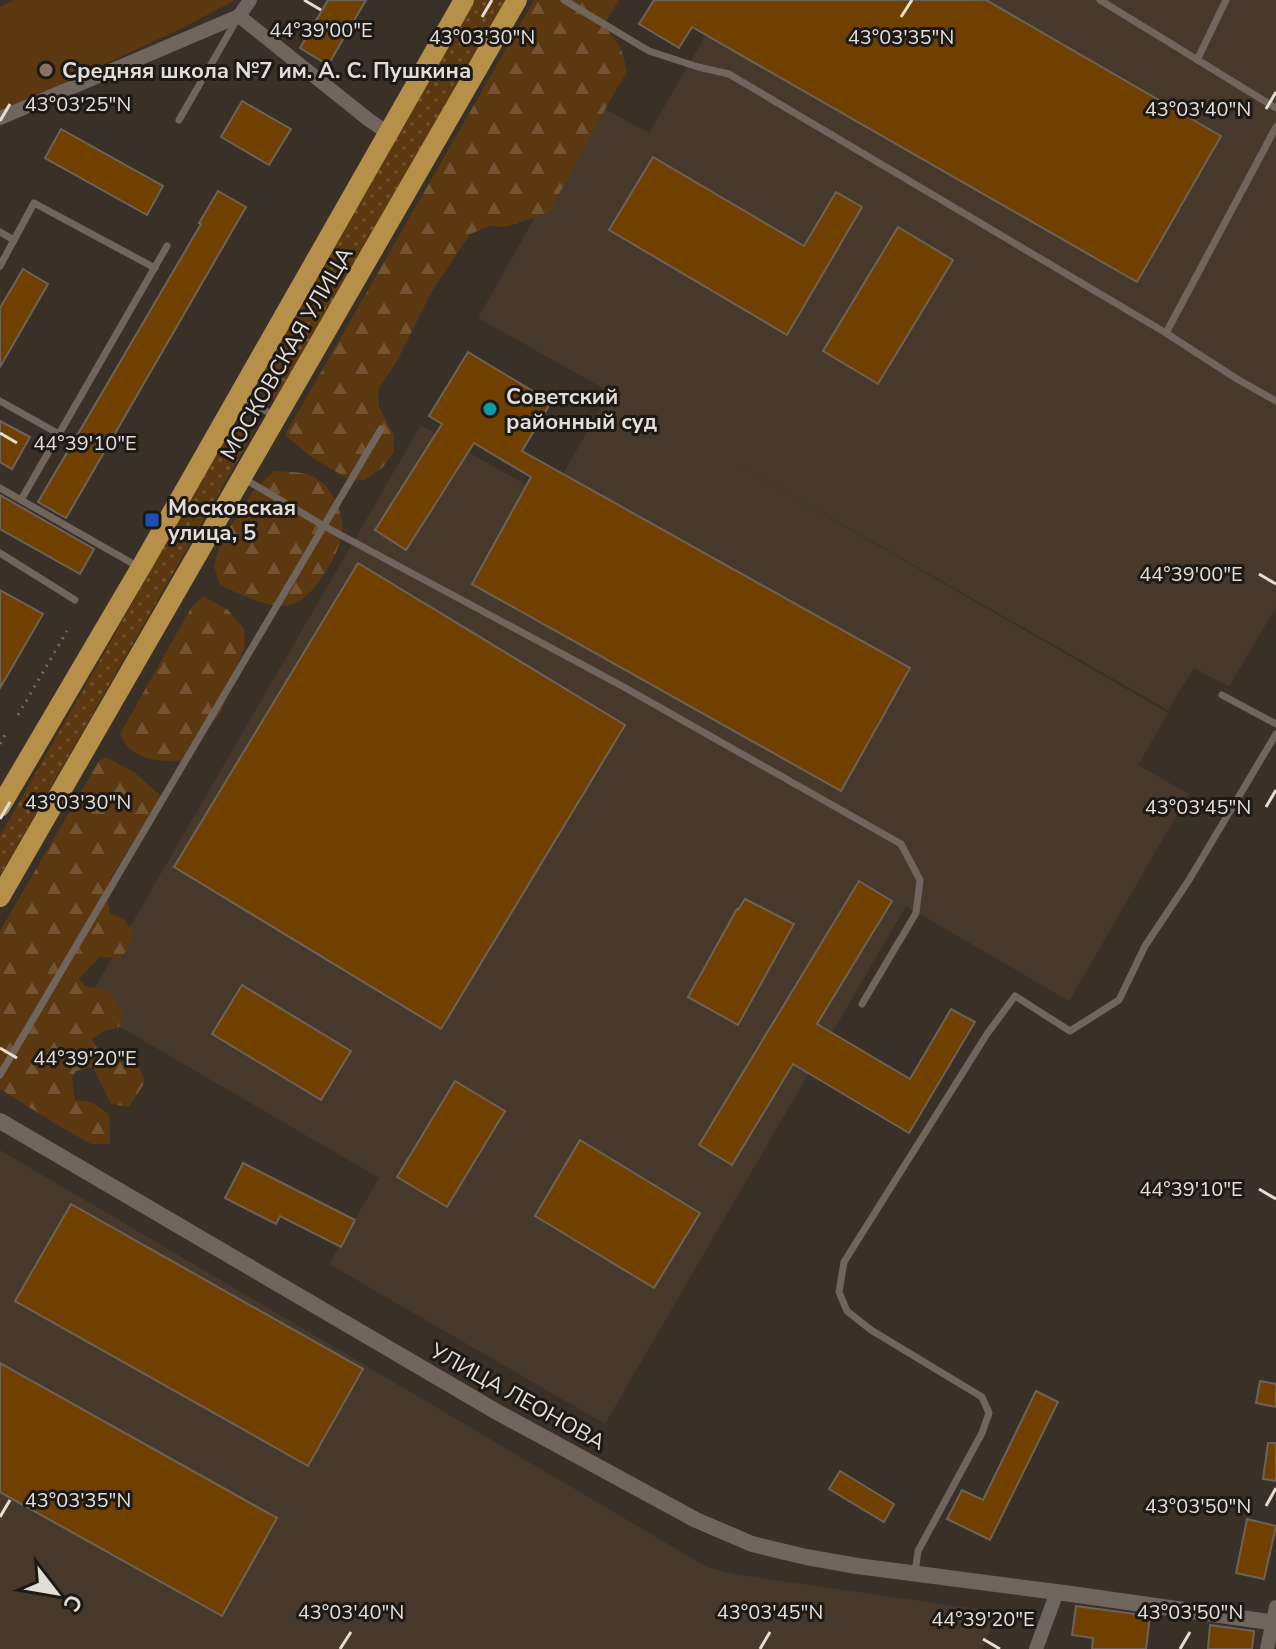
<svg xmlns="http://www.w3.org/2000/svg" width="1276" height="1649" font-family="'Nunito Sans',sans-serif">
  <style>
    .built { fill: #46392c }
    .grass { fill: url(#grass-dots) }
    .forest { fill: url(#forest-firs) }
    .park { fill: #5c3810 }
    .building { fill: #704000; stroke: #6c6259; stroke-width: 2 }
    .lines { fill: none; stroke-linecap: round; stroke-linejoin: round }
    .path { stroke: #716962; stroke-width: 3; stroke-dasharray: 2 6; stroke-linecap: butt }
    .service { stroke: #6f655c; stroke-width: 7 }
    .minor { stroke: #6f655c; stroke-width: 14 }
    .tertiary { stroke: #6f655c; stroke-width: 16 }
    .primary { stroke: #b68f49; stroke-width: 20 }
    .ticks { fill: none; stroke: #e3ddd8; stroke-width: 3 }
    .education-dot { fill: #8d6e63; stroke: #1d1915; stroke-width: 3 }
    .culture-dot { fill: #0f9aa8; stroke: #1d1915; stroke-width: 3 }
    .transit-dot { fill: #1a4fb4; stroke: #1d1915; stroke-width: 3 }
    .labels { text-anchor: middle; stroke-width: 6; stroke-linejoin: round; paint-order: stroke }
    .poi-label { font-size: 22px; font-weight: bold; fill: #e3ddd8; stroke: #1d1915; text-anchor: start }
    .street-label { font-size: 22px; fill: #e3ddd8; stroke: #1d1915 }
    .ticks-label { font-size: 20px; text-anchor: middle; fill: #e3ddd8; stroke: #1d1915; stroke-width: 6; stroke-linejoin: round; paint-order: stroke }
  </style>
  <defs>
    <pattern id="grass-dots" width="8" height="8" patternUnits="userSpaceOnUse" patternTransform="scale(2)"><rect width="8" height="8" fill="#5c3810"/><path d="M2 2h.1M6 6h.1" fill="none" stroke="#735432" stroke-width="1.8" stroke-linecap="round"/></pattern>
    <pattern id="forest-firs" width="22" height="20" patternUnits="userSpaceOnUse" patternTransform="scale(2)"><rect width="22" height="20" fill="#5c3810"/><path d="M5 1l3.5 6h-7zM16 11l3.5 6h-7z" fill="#735432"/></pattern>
  </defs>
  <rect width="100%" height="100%" fill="#393028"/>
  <g class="built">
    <polygon points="726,0 1276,0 1276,607 1229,687 1194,668 1168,710 728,459 1168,713 1138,765 1189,794 1069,1001 906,906 605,1424 329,1264 379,1178 84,1006 421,425 526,485 540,461 563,474 610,392 478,318 598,105 649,133"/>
    <polygon points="0,1150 707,1567 734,1574 998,1612 982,1649 0,1649"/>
  </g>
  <g class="grass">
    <polygon points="475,0 507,0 277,401 253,387"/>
    <polygon points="234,424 252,435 0,876 0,836"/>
  </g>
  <g class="forest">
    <path d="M534,0h85l-13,21v8c14,14 17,23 21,43 -29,46 -51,95 -79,141l-43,14 -15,-1 -20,8 -38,57 -34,68 -20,31 1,17 15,28v17l-12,16 -17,12 -17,-1 -38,-23 -25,-21z"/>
    <path d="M274,471c13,1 31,0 42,7 16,10 28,35 26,54 -2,23 -32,74 -58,74 -22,0 -44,-12 -64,-21l-6,-19 7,-25 32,-50z"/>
    <path d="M203,596l25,14 16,19 1,16 -24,67 -36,48c-26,3 -53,1 -65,-26l71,-126z"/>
    <path d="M106,757l29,16 27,24 -50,78 -6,18 4,20 14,6 10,15 -4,11 -9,13 -22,-1 -20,22 6,7 23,5 14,21 -3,15 -15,4 -12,8c11,24 24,20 46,26l7,17 -16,25 -18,-3 -18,-37 -17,4 -4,7 3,22 16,2 18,12 1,30h-19l-35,-20 -56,-35v-158l99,-170z"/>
  </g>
  <polygon class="park" points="14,0 233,0 234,1 182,28 0,113 0,7"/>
  <g class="building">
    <polygon points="328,0 366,0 328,65 300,48"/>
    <polygon points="654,0 986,0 1221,136 1137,282 692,27 679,48 639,24"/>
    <polygon points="242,101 291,129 269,165 221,137"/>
    <polygon points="61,129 163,186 147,215 45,158"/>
    <polygon points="653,157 804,246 836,192 862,207 787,335 609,230"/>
    <polygon points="218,191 246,207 66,518 38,502 201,224 199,223"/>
    <polygon points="898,227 953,260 878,384 823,351"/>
    <polygon points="23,269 48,284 0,367 0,308"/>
    <polygon points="468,352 551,402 522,451 910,668 841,791 472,584 531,477 474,443 406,550 375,530 442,424 429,416"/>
    <polygon points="0,421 30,437 12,469 0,462"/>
    <polygon points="0,495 94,549 80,574 0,529"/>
    <polygon points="358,563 625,725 441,1029 174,867"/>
    <polygon points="0,590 43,614 0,688"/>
    <polygon points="859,881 892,901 817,1024 910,1079 951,1009 975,1022 909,1133 793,1064 732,1165 699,1145"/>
    <polygon points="745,899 794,924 738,1025 688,997 737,909 738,910"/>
    <polygon points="242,985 351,1051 321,1100 212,1034"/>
    <polygon points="455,1081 505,1111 447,1207 397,1177"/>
    <polygon points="580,1140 700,1213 654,1288 535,1216"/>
    <polygon points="243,1163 355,1220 341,1247 280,1216 276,1224 225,1198"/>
    <polygon points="71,1204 363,1369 308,1466 15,1301"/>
    <polygon points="0,1363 277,1518 222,1616 0,1492"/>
    <polygon points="1260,1381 1276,1384 1276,1407 1256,1403"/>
    <polygon points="1036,1391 1058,1402 990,1540 947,1519 962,1490 983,1500"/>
    <polygon points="1268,1443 1276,1443 1276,1481 1263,1479"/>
    <polygon points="840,1471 894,1504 884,1522 829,1489"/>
    <polygon points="1247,1519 1276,1526 1264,1579 1236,1573"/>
    <polygon points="1076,1606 1150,1616 1146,1649 1092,1649 1093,1638 1072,1635"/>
    <polygon points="1210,1625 1254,1631 1252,1649 1208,1649"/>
  </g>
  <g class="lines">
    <g class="path">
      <polyline points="18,715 67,631"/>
      <polyline points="0,744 6,733"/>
    </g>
    <g class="service">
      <polyline points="564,0 649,51 698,67 729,74 1166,333 1237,379 1276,401"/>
      <polyline points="1100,0 1276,108"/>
      <polyline points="1197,60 1226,0"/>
      <polyline points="179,120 236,21"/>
      <polyline points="0,232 14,240 0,266"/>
      <polyline points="14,240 34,203 155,268"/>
      <polyline points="1166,333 1276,127"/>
      <polyline points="241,397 275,416"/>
      <polyline points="0,401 59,434"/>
      <polyline points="243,478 324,526 622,686 901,844 920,880 916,913 862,1004"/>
      <polyline points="0,488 137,566"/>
      <polyline points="21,500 167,246"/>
      <polyline points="0,553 75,600"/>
      <polyline points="1222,695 1276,724"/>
      <polyline points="0,1075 381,429"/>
      <polyline points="915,1573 918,1551 982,1433 989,1413 982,1397 871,1330 847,1311 839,1292 844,1262 987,1034 1015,996 1070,1031 1119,1000 1145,946 1189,880 1276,734"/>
    </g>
    <g class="minor">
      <polyline points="250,0 239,16 369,120 388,133"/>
      <polyline points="0,118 239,16"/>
      <polyline points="1036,1649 1057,1592"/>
      <polyline points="1267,1649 1276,1607"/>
    </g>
    <polyline class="tertiary" points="0,1121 497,1412 696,1520 752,1544 806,1557 857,1566 1064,1593 1276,1623"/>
    <g class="primary">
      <polyline points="0,807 144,562 464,0"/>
      <polyline points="0,897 517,0"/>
    </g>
  </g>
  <path class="ticks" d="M304,0l17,10M482,17l10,-17M901,17l11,-17M1266,109l10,-17M0,121l10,-17M0,433l17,10M1259,574l17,10M1266,807l10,-17M0,819l10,-17M0,1048l17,10M1259,1189l17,10M1266,1506l10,-18M0,1517l10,-17M983,1639l17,10M340,1649l11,-17M760,1649l10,-17M1180,1649l10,-17"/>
  <circle class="education-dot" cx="46" cy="70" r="8"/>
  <circle class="culture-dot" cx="490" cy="409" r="8"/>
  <rect class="transit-dot" x="144" y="512" width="16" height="16" rx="4"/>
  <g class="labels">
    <g class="poi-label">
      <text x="62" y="78">Средняя школа №7 им. А. С. Пушкина</text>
      <text x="506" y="404">Советский<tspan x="506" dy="25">районный суд</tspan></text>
      <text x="168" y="515">Московская<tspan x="168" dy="25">улица, 5</tspan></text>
    </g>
    <g class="street-label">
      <text transform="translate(286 353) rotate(-60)" y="8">МОСКОВСКАЯ УЛИЦА</text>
      <text transform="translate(518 1396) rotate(29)" y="8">УЛИЦА ЛЕОНОВА</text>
    </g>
  </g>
  <g class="ticks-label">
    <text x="321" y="37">44°39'00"E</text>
    <text x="482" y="44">43°03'30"N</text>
    <text x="901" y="44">43°03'35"N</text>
    <text x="78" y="111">43°03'25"N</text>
    <text x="1198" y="116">43°03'40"N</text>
    <text x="85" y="450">44°39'10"E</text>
    <text x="1191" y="581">44°39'00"E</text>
    <text x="78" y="809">43°03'30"N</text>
    <text x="1198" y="814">43°03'45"N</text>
    <text x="85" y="1065">44°39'20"E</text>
    <text x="1191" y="1196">44°39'10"E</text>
    <text x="78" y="1507">43°03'35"N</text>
    <text x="1198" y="1513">43°03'50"N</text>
    <text x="351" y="1619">43°03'40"N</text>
    <text x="770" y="1619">43°03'45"N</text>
    <text x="1190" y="1619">43°03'50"N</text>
    <text x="983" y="1626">44°39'20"E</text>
  </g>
  <g transform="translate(56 1593) rotate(121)" stroke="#1d1915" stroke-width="6" paint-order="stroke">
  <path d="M0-6L14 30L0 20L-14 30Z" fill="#e3ddd8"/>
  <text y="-12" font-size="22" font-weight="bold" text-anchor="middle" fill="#e3ddd8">С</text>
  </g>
</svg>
